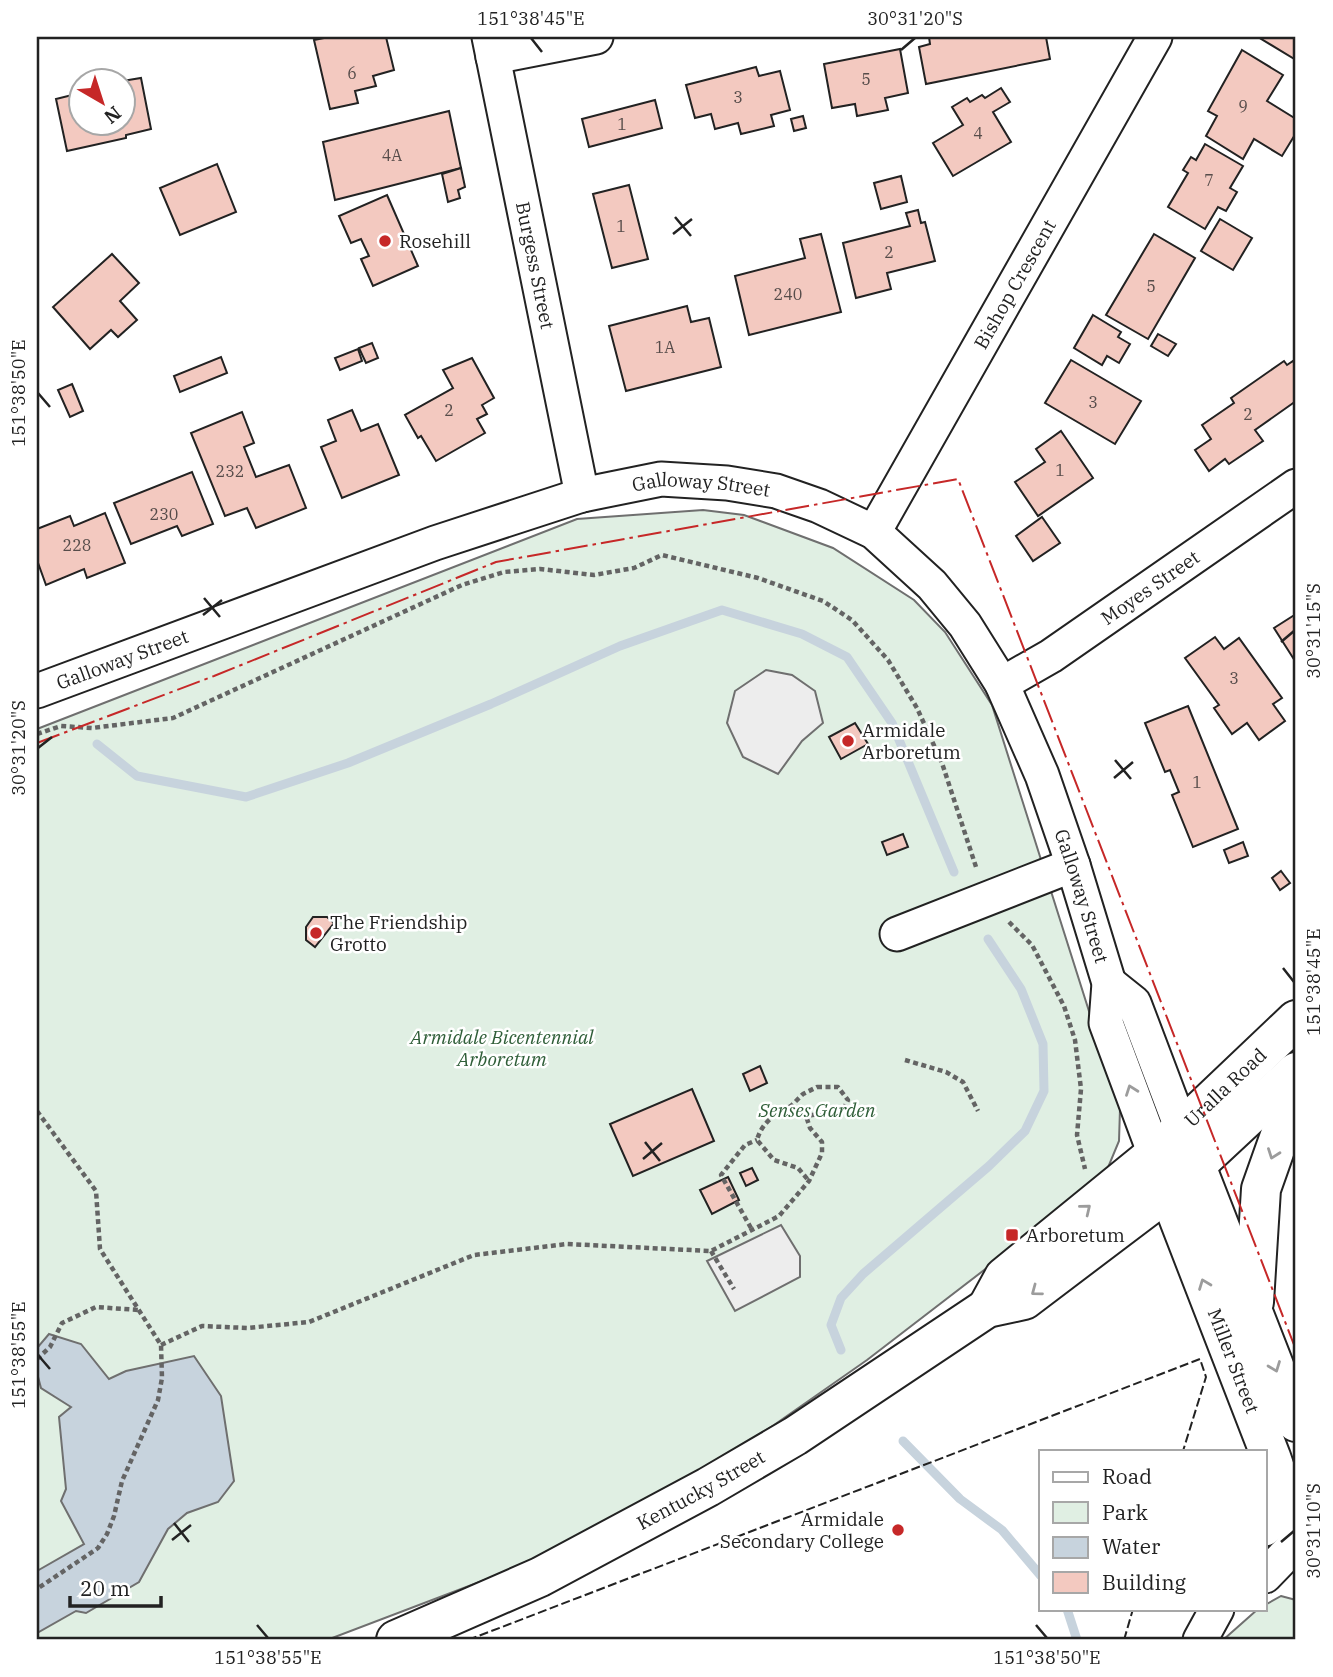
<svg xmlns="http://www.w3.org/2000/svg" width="1333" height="1677" font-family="'IBM Plex Serif',serif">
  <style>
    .green { fill: #e0efe3; stroke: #6f6f6f; stroke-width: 2 }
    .parking { fill: #ededed; stroke: #6f6f6f; stroke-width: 2 }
    .water { fill: #c7d3dd; stroke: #6f6f6f; stroke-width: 2 }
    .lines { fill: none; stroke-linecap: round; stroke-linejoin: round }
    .stream { stroke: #c7d3dd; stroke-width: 9 }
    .building { fill: #f3c9c0; stroke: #222; stroke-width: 2 }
    .minor-casing { stroke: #222; stroke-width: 37 }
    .major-casing { stroke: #222; stroke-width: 42 }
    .path { stroke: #646464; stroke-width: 4.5; stroke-dasharray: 5 3.5; stroke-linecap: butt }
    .minor { stroke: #fff; stroke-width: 33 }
    .major { stroke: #fff; stroke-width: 38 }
    .fence { stroke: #222; stroke-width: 2; stroke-dasharray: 9 3.5; stroke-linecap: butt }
    .power { stroke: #c62828; stroke-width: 2; stroke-dasharray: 24 5 3.5 5; stroke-linecap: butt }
    .oneway { stroke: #9c9c9c }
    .ticks { fill: none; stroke: #222; stroke-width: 2.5 }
    .poi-dot { fill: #c62828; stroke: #fff; stroke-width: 2.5 }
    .labels { text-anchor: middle; stroke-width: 5; stroke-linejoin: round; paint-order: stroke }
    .number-label { font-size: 16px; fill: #564c4a }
    .poi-label { font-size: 19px; fill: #222; stroke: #fff; text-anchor: start }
    .street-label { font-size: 19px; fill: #222; stroke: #fff }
    .park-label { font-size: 19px; font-style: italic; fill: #2f5e38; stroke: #fff }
    .neatline { fill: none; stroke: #222; stroke-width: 2.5 }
    .ticks-label { font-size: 18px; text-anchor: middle; fill: #222 }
  </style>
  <rect width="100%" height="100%" fill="#fff"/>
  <g class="green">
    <polygon points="703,510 744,515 833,548 914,600 945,632 992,705 1120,1109 1119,1141 1107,1170 1057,1214 867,1360 774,1425 684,1482 598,1528 511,1570 327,1640 37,1640 37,729 577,519"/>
    <polygon points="1281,1596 1296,1600 1296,1640 1223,1640 1258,1609 1265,1609 1265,1605"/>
  </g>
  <g class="parking">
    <polygon points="766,670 792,675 815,691 823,723 802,741 778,774 743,757 727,723 735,691"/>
    <polygon points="781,1225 800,1256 800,1277 735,1311 707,1261"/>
  </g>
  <polygon class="water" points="49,1334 81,1344 109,1379 126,1371 194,1356 221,1396 234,1481 218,1502 187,1513 168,1529 139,1582 86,1613 76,1611 37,1633 37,1571 84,1544 61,1501 66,1489 59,1417 71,1407 41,1388 37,1373 37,1348"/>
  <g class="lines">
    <g class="stream">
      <polyline points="97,744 137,776 246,797 348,763 491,704 620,646 722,610 802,634 847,657 892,723 954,872"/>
      <polyline points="841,1350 831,1325 841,1298 863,1274 989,1166 1025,1131 1044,1091 1043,1044 1021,989 988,939"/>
      <polyline points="903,1441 960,1499 1002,1530 1041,1576"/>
      <polyline points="1067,1609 1077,1640"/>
    </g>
  </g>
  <g class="building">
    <polygon points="329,37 386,37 394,70 373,76 376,86 355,91 358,103 330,109 314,40"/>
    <polygon points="929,37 1046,37 1050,59 926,84 919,47 930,44"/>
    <polygon points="1258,37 1296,37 1296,60"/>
    <polygon points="900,49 908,93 885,98 888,110 857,116 855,104 832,108 824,64"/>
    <polygon points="1242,50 1283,75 1267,101 1296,119 1296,133 1282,156 1254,139 1243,159 1206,136 1217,116 1208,111"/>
    <polygon points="756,67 759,76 780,71 790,110 771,115 774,126 741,134 738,123 715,129 711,114 695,118 686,85"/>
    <polygon points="141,78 151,129 126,135 126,138 67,151 56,99 80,93 80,122 122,122 122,81"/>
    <polygon points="1001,88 1010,102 993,112 1011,142 953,176 933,143 963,125 952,107 967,98 970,102 982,95 985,98"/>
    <polygon points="655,100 662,128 589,147 582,119"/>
    <polygon points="449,111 461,168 335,200 323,142"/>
    <polygon points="803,116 806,128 794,131 791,119"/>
    <polygon points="1205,144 1243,166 1230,188 1237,192 1226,211 1218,207 1205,229 1168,207 1188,173 1183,170 1191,157 1196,160"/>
    <polygon points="217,164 236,212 180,235 160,188"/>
    <polygon points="461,168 465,187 458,190 460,198 448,202 442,174"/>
    <polygon points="901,176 907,202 881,209 874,183"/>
    <polygon points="629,185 648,259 612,268 593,194"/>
    <polygon points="387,195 418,266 373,286 361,259 369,256 361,239 351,243 339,216"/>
    <polygon points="918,210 921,223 925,222 935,261 887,273 891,289 856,298 843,243 910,226 906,213"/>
    <polygon points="1220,219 1252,238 1233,270 1201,251"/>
    <polygon points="821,234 841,312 749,335 735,276 805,258 800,239"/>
    <polygon points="1154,234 1195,258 1148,339 1106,315"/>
    <polygon points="112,254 139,283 120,301 137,320 118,337 111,330 90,349 53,307"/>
    <polygon points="687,306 691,322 709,318 721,367 626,391 609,326"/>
    <polygon points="1093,315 1121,332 1118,337 1130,344 1119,363 1107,356 1102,365 1074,348"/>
    <polygon points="1158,334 1176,344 1168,356 1151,346"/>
    <polygon points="372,343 378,358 366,363 359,348"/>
    <polygon points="358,349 362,361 340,370 335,358"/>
    <polygon points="221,357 227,373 180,392 174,376"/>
    <polygon points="472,358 494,398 482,405 487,414 477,419 485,433 436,461 421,436 418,438 405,415 453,388 443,370"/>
    <polygon points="1071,360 1141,401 1115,444 1045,403"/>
    <polygon points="1284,361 1287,365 1293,361 1296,366 1296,401 1255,430 1263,441 1229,464 1225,459 1209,471 1195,450 1211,439 1202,425 1234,403 1231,398"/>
    <polygon points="72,384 83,411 70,417 58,390"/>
    <polygon points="352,410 361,431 378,424 399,475 342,498 321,447 336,441 328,420"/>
    <polygon points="242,412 254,443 244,447 256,477 289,465 306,508 256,528 247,508 225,516 191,433"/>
    <polygon points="1061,431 1093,478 1038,516 1015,482 1045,462 1036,449"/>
    <polygon points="192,472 213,524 182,536 177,526 131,544 114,503"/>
    <polygon points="105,513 125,563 87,578 84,569 46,585 37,560 37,529 70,516 74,526"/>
    <polygon points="1042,517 1060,543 1033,561 1016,536"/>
    <polygon points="1296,614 1296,660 1295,661 1274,628"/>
    <polygon points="1215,637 1224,649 1239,638 1282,698 1273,704 1285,721 1259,740 1247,723 1232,734 1214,708 1219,705 1185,658"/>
    <polygon points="1188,706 1238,829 1193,847 1172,795 1179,792 1170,770 1165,772 1145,723"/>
    <polygon points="855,723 868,744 841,759 829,737"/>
    <polygon points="903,834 908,847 887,855 882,842"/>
    <polygon points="1243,842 1248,856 1229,863 1224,850"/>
    <polygon points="1281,871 1290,883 1280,890 1272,878"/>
    <polygon points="313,917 327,917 334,923 315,947 306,940 306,927"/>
    <polygon points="760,1066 767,1083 750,1091 743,1074"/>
    <polygon points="692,1089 714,1141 633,1176 610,1124"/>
    <polygon points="752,1168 758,1180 746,1186 740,1173"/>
    <polygon points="728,1177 739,1200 712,1214 700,1190"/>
  </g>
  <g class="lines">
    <defs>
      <g id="minor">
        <path id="s1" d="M489,37l93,458"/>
        <polyline points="493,57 596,37"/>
        <path id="s2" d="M874,532l281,-495"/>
        <path id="s3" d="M1002,684l49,-28 245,-170"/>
        <path id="s4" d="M37,691l398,-148 147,-48 79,-16 66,4 49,8 43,15 55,26 58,53 33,40 37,59 40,91 31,90 36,118 -3,40 57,153"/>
        <polyline points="897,934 1073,865"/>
        <polyline points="1109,983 1134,1003 1190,1151"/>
        <polyline points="1265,1529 1296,1504"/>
        <polyline points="1265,1576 1296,1544"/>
        <polyline points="1200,1640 1217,1609"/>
      </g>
      <g id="major">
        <polyline points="1196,1166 1296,1422"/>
        <path id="s5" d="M1168,1191l103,266 25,73"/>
        <polyline points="1254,1302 1261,1189 1296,1090"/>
        <path id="s6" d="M987,1308l17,-31 151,-123 141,-134"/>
        <path id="s7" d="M396,1640l144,-63 168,-90 87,-51 192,-128 37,-8 144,-109 128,-119"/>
      </g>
    </defs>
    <use href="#minor" class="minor-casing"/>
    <use href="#major" class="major-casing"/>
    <g class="path">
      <polyline points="37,734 61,726 92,728 173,718 462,585 504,572 540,569 594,575 634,568 662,555 758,578 823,601 852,620 888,660 917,708 942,763 977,870"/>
      <polyline points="1009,922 1032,945 1064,1006 1075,1040 1081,1089 1077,1135 1085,1169"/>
      <polyline points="905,1060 946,1072 963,1082 978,1111"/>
      <polygon points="817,1087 838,1087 848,1100 843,1110 806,1116 791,1106 803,1094"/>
      <path d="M791,1106c-16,8 -29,16 -34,34l17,20 24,8 11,13"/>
      <polyline points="37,1111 96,1191 100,1249 161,1345 162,1378 158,1400 122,1481 114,1516 107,1534 98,1548 37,1589"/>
      <polyline points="751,1228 721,1175 745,1145 757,1140"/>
      <polyline points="711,1251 734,1289"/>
      <polyline points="161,1345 202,1326 247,1328 309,1322 474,1255 567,1244 711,1251 779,1216 809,1181 822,1153 822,1142 810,1128 806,1116"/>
      <polyline points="37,1359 50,1347 62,1323 96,1307 139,1310"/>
    </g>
    <use href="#minor" class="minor"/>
    <use href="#major" class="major"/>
    <g class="fence">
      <polyline points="468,1640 1200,1359 1206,1377 1183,1451"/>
      <polyline points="1124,1640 1133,1609"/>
    </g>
    <polyline class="power" points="37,743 214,676 496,562 958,479 1296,1350"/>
  </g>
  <defs><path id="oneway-chevron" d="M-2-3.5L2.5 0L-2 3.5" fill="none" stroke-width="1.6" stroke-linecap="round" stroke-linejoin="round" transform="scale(1.75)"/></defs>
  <g class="oneway">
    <use href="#oneway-chevron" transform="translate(1131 1090) rotate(-110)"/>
    <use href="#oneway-chevron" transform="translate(1273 1154) rotate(110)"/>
    <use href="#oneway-chevron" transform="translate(1086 1209) rotate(-39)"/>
    <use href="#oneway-chevron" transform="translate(1204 1284) rotate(-111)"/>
    <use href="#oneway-chevron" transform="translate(1036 1291) rotate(143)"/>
    <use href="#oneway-chevron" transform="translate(1275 1367) rotate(69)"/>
  </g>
  <path class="ticks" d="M531,38l11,14M901,50l14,-12M675,217l16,19M673,234l19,-15M38,393l12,14M204,598l16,19M203,615l19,-15M1281,642l13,-11M38,748l14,-11M1115,760l16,19M1114,778l19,-16M1283,968l11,14M645,1142l15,19M643,1159l19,-16M38,1355l12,14M174,1523l15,19M172,1540l19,-15M1281,1542l13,-11M257,1625l11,13M1036,1625l11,13"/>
  <g class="poi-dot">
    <circle cx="385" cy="241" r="7"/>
    <circle cx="848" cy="741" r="7"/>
    <circle cx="316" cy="933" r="7"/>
    <rect x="1005" y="1228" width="14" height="14" rx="3.5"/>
    <circle cx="898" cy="1530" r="7"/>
  </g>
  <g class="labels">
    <g class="number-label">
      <text x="352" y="79">6</text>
      <text x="866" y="85">5</text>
      <text x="738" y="103">3</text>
      <text x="1243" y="112">9</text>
      <text x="622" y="130">1</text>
      <text x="978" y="139">4</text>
      <text x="392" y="161">4A</text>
      <text x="1209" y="186">7</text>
      <text x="621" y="232">1</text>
      <text x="889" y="258">2</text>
      <text x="1151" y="292">5</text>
      <text x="788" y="300">240</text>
      <text x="665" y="353">1A</text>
      <text x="1093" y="408">3</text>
      <text x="449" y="416">2</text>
      <text x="1248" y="420">2</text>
      <text x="1060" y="476">1</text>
      <text x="230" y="477">232</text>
      <text x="164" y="520">230</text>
      <text x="77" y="551">228</text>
      <text x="1234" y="684">3</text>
      <text x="1197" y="788">1</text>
    </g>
    <g class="poi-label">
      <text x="399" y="248">Rosehill</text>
      <text x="862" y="737">Armidale<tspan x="862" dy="22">Arboretum</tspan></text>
      <text x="330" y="929">The Friendship<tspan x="330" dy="22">Grotto</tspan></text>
      <text x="1026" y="1242">Arboretum</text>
      <text x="884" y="1526" text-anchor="end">Armidale<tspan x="884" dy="22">Secondary College</tspan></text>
    </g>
    <g class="street-label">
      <text dy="7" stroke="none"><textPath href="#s1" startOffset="233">Burgess Street</textPath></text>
      <text dy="7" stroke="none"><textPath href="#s2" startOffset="285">Bishop Crescent</textPath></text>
      <text dy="7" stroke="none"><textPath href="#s4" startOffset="700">Galloway Street</textPath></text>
      <text dy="7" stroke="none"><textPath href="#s3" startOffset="177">Moyes Street</textPath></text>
      <text dy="7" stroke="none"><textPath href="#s4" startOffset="91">Galloway Street</textPath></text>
      <text dy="7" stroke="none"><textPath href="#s4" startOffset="1309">Galloway Street</textPath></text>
      <text dy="7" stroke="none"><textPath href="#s6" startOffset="327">Uralla Road</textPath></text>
      <text dy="7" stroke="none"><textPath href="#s5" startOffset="182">Miller Street</textPath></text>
      <text dy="7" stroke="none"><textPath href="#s7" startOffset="340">Kentucky Street</textPath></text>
    </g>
    <g class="park-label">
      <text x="502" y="1044">Armidale Bicentennial<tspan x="502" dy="22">Arboretum</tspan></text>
      <text x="817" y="1117">Senses Garden</text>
    </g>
  </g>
  <rect width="1333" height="1677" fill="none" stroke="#ffffff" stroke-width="77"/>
  <rect x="1039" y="1450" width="228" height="161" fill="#ffffff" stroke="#a7a7a7" stroke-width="2"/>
  <rect x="1053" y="1472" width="35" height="10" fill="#ffffff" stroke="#a7a7a7" stroke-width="2"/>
  <text x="1102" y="1484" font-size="21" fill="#222222">Road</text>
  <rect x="1053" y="1502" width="35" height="21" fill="#e0efe3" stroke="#a7a7a7" stroke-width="2"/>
  <text x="1102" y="1520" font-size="21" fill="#222222">Park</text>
  <rect x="1053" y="1537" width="35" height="21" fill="#c7d3dd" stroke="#a7a7a7" stroke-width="2"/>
  <text x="1102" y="1554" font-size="21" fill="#222222">Water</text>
  <rect x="1053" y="1572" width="35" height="21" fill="#f3c9c0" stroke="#a7a7a7" stroke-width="2"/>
  <text x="1102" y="1590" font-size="21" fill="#222222">Building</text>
  <g transform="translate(102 102) rotate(141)"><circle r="33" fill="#ffffff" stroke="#a7a7a7" stroke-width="2"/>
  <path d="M0-5L12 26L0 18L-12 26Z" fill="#c62828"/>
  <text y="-10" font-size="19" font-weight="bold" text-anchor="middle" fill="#222222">N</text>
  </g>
  <path d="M70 1596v10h91v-10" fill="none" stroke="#222222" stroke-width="3.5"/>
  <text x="80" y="1596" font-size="21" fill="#222222" stroke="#ffffff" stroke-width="5" paint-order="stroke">20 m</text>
  <rect x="38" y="38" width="1256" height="1600" class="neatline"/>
  <g class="ticks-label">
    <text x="531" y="25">151°38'45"E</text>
    <text x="915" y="25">30°31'20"S</text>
    <text transform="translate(19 393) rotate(-90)" y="6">151°38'50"E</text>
    <text transform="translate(1314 631) rotate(-90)" y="6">30°31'15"S</text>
    <text transform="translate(19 748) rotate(-90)" y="6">30°31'20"S</text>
    <text transform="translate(1314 982) rotate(-90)" y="6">151°38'45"E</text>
    <text transform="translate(19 1355) rotate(-90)" y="6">151°38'55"E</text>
    <text transform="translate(1314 1531) rotate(-90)" y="6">30°31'10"S</text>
    <text x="268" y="1664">151°38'55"E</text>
    <text x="1047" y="1664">151°38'50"E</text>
  </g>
</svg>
